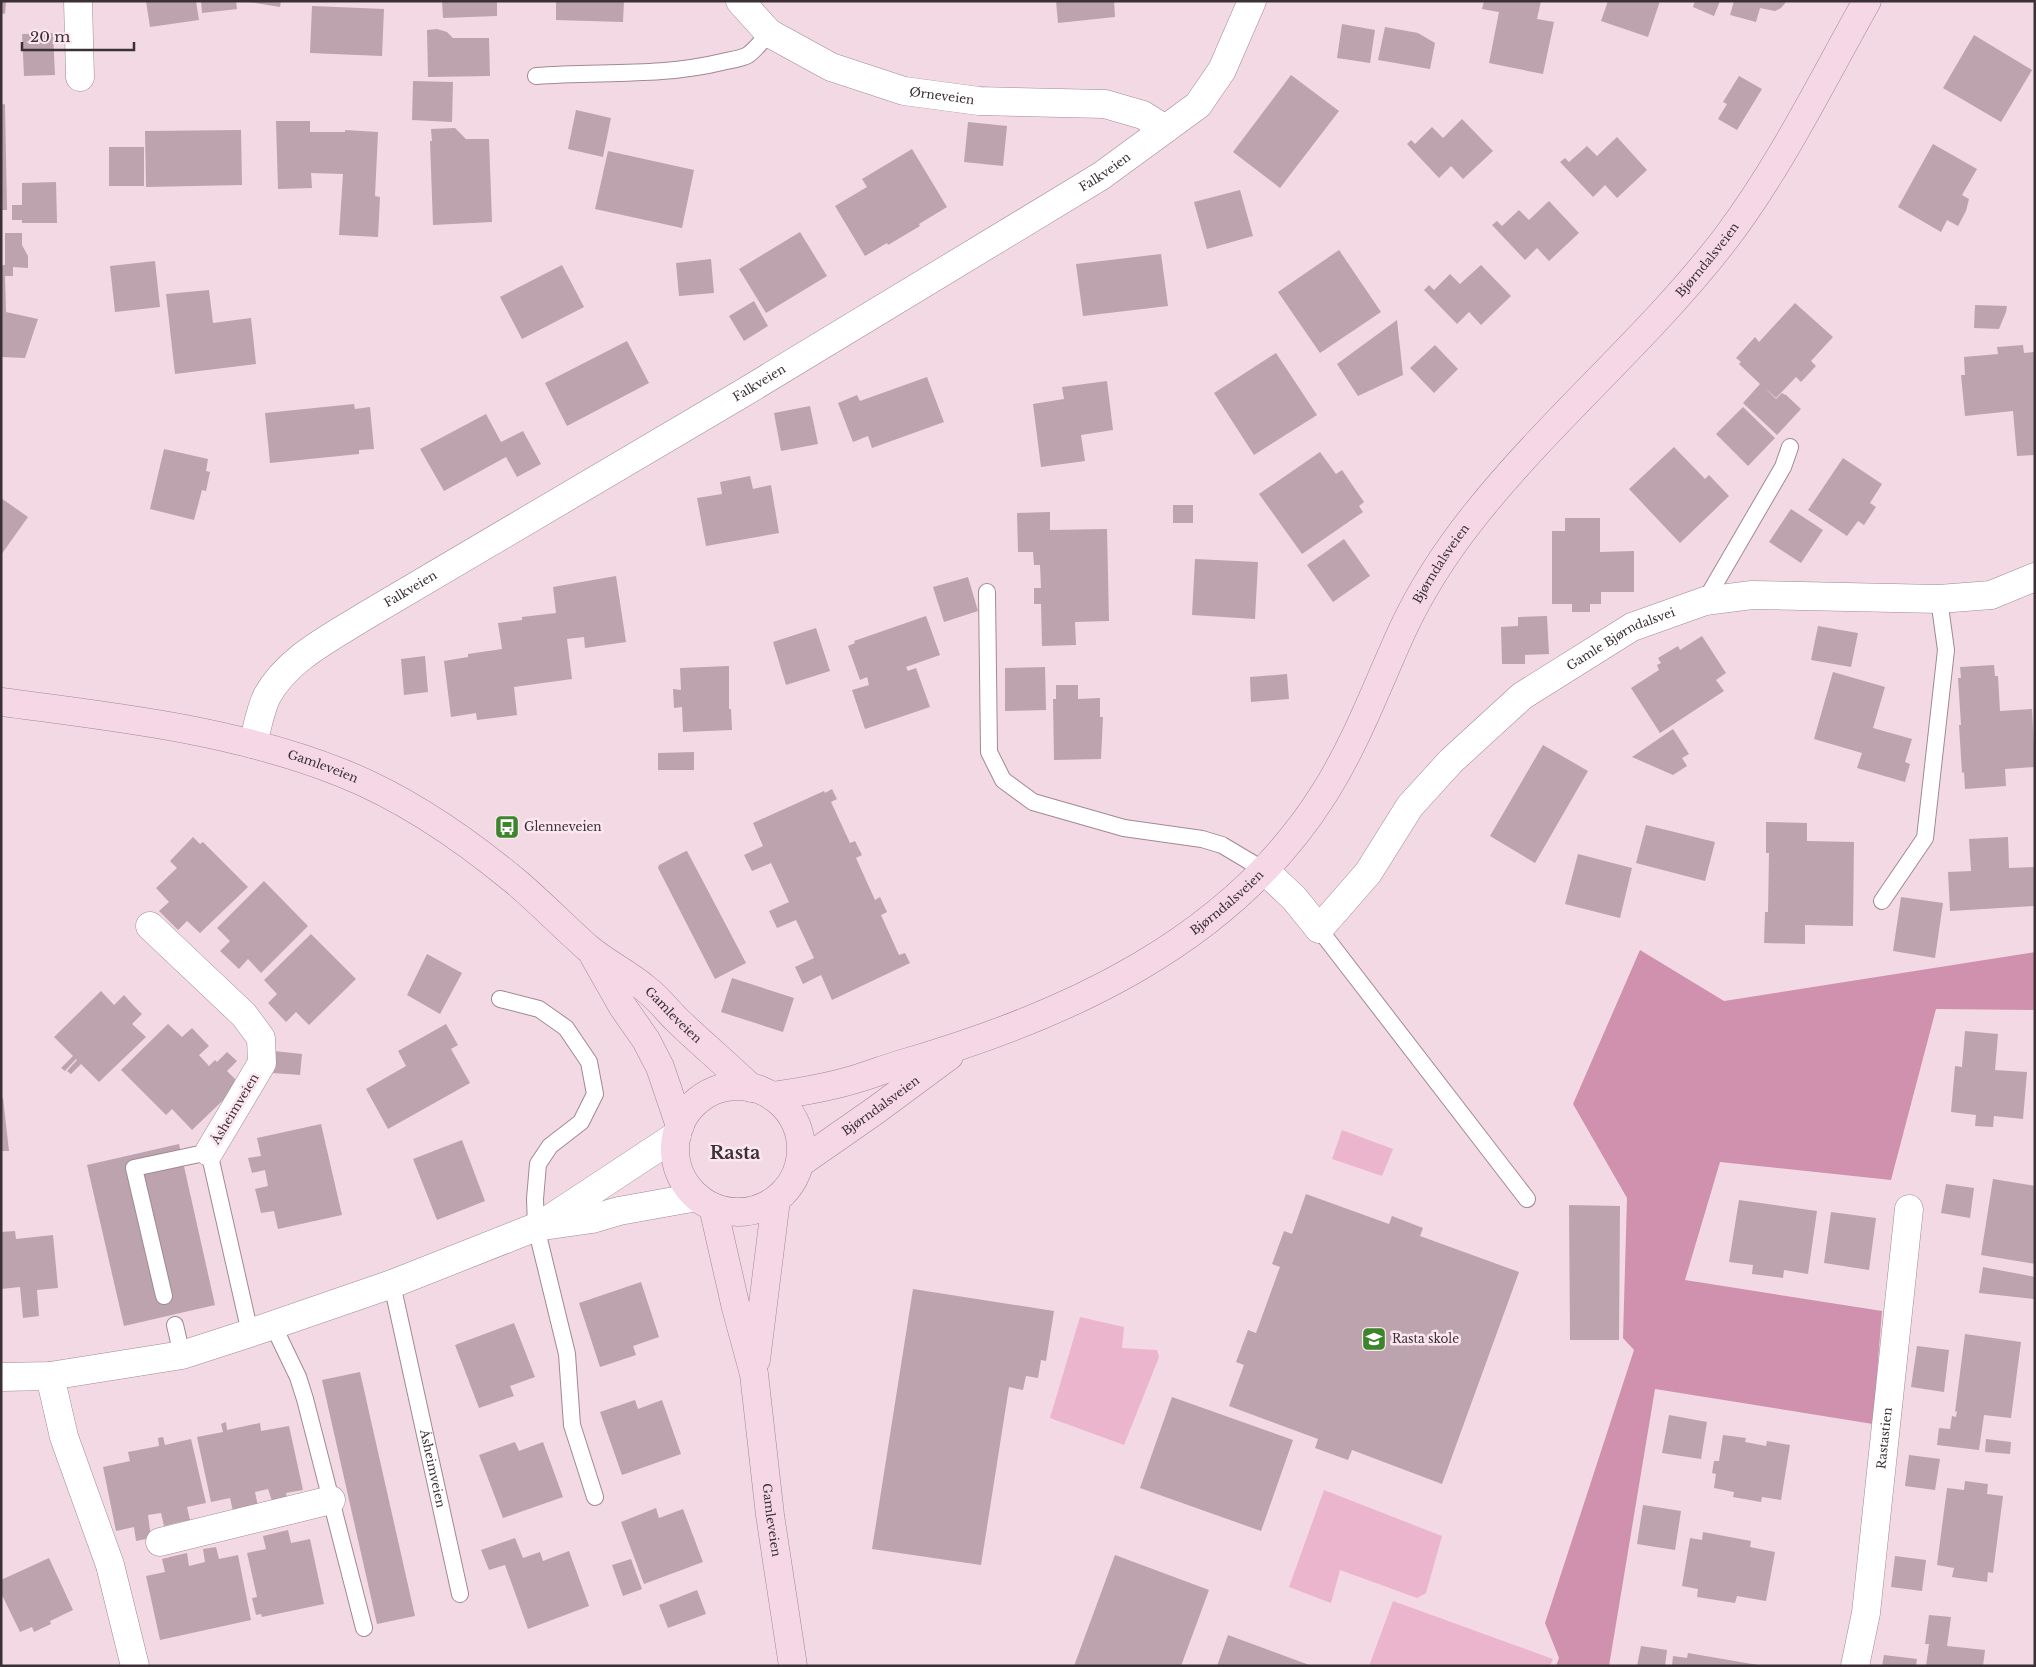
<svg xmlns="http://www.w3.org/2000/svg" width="2036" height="1667" font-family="'Libre Baskerville',serif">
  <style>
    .green { fill: #ecb5ce }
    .forest { fill: #cf91ae }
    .building { fill: #bca3ae }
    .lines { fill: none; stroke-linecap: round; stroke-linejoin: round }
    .lane-casing { stroke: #a18994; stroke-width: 18 }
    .street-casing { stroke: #a18994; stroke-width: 29 }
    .secondary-casing { stroke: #a18994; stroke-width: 29 }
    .lane { stroke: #fff; stroke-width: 16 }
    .street { stroke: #fff; stroke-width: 28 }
    .secondary { stroke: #f5d7e6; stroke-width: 28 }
    .labels { text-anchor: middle; stroke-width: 5; stroke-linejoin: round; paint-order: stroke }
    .street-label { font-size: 12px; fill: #3a3035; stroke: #fce7f0 }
    .poi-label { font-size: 12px; fill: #3a3035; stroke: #fce7f0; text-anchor: start }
    .district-label { font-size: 18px; font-weight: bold; fill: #3a3035; stroke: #fce7f0 }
  </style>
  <rect width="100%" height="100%" fill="#f3d9e4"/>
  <g class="green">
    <polygon points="1342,1130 1393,1149 1382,1176 1332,1159"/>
    <polygon points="1080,1317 1124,1327 1122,1348 1157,1350 1159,1357 1124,1445 1050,1418"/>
    <polygon points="1324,1490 1442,1536 1426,1593 1417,1598 1340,1570 1331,1603 1289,1587"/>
    <polygon points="1393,1601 1553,1659 1550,1666 1369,1666"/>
  </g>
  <polygon class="forest" points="1640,950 1724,1001 2035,952 2035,1010 1936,1009 1891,1180 1720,1162 1685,1280 1882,1311 1873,1424 1655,1389 1609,1666 1556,1666 1559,1658 1545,1623 1634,1350 1623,1338 1627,1198 1573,1104"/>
  <g class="building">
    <polygon points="1,1 6,1 5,14 1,13"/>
    <polygon points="146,1 196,1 199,20 150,27"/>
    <polygon points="201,1 236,1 237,9 202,13"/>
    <polygon points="244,1 281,1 280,7"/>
    <polygon points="442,1 497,1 497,16 443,18"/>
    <polygon points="556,1 624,1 623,22 556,20"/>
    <polygon points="1056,1 1114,1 1115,17 1058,23"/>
    <polygon points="1484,1 1541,1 1537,19 1554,22 1543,74 1489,63 1499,12 1482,9"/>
    <polygon points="1608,1 1660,1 1648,37 1601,21"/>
    <polygon points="1695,1 1720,1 1714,16 1693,7"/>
    <polygon points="1734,1 1787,1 1781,8 1775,11 1760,8 1756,22 1730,15"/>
    <polygon points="312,6 384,9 382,56 310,53"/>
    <polygon points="1342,24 1375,30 1370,63 1337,58"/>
    <polygon points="1385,27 1418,33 1435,43 1430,69 1378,60"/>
    <polygon points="437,29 447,32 453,38 489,38 490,76 428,77 427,30"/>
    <polygon points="53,33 55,75 24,76 22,34"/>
    <polygon points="1974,35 2032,70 2001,122 1943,88"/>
    <polygon points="1291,75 1339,111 1280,188 1233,152"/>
    <polygon points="1739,76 1762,89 1737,130 1718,119 1727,104 1723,102"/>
    <polygon points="413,81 453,82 452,122 412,120"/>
    <polygon points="5,104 7,210 1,210 1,105"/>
    <polygon points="576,110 611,118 603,157 568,149"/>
    <polygon points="1462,119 1493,151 1463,179 1451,166 1439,178 1407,144 1411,140 1415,144 1432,127 1443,138"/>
    <polygon points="276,121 310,121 310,132 345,132 345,130 378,132 375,196 380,197 378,237 339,235 343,174 311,173 312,188 278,189"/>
    <polygon points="968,122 1007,126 1003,166 964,162"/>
    <polygon points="455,128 466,139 489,139 492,222 433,225 430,141 432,141 431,129"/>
    <polygon points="241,130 242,185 146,187 145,131"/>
    <polygon points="1617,137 1647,170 1617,198 1605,185 1593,197 1560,162 1565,158 1569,162 1587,146 1597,156"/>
    <polygon points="1933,144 1977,169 1962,195 1969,199 1966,211 1958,226 1947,220 1941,232 1898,207"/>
    <rect x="109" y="147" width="35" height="39"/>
    <polygon points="912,149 947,207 919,224 920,226 888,245 887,243 865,256 835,206 867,187 862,179"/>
    <polygon points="608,151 694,170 682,228 595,209"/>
    <polygon points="56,182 57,223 22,223 22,220 12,220 12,205 22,205 22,183"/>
    <polygon points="1240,190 1253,236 1207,249 1194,202"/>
    <polygon points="1549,201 1579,233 1549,261 1537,248 1525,260 1492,225 1497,221 1502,226 1519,210 1529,220"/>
    <polygon points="800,232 827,276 766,313 739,269"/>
    <polygon points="5,233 22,233 22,245 28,256 28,268 13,267 13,276 5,276 6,312 38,319 25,358 1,357 1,265 5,265"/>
    <polygon points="1339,250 1381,312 1320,353 1278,292"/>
    <polygon points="1161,254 1168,306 1083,316 1076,264"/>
    <polygon points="711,259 714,293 679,296 676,263"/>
    <polygon points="155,261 160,307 115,312 110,266"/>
    <polygon points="562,265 584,307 522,339 500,297"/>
    <polygon points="1481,265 1511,296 1481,325 1469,312 1457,324 1424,290 1429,285 1434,290 1450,274 1460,284"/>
    <polygon points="209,290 213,323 251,318 256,364 175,374 166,294"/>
    <polygon points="754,301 768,326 744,341 729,316"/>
    <polygon points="1795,303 1833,337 1811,361 1816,366 1801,382 1796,377 1776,398 1765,388 1776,399 1782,393 1785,395 1785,394 1801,409 1777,435 1743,403 1760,384 1739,364 1741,362 1736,358 1755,337 1759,342"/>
    <polygon points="1975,305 2007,306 2006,312 1999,329 1974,328"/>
    <polygon points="1397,320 1403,375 1358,396 1337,364"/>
    <polygon points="627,341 649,383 567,426 545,383"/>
    <polygon points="1435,345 1458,369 1434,393 1410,368"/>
    <polygon points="2023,345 2024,353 2035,352 2035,455 2017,456 2013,411 1965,416 1961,375 1965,375 1964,357 1998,354 1997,347"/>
    <polygon points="1276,353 1317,415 1254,455 1214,393"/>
    <polygon points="927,377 944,422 872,448 868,436 853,442 838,403 857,395 860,401"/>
    <polygon points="1107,381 1113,430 1081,435 1085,461 1041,467 1033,404 1064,399 1062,387"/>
    <polygon points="354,404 355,409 370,407 374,449 359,450 359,454 270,463 265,413"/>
    <polygon points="810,406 818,444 781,451 774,413"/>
    <polygon points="1743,407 1775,438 1748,466 1716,434"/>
    <polygon points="486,414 501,442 523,431 541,464 517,477 506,457 444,491 420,449"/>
    <polygon points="1674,447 1705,479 1709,475 1729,496 1680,543 1629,489"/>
    <polygon points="164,449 208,459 206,471 210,472 206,491 202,490 194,520 150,509"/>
    <polygon points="1320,452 1336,474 1342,470 1364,502 1359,506 1363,512 1302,554 1259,494"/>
    <polygon points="1843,458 1882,484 1870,503 1876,507 1864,525 1858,521 1847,536 1808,510"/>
    <polygon points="750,476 753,489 771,485 779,533 706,546 697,498 722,494 720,482"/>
    <polygon points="1,498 28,517 1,555"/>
    <rect x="1173" y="505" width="20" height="18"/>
    <polygon points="1791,509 1823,530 1801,563 1769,542"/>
    <polygon points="1050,512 1050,530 1107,529 1109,621 1075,622 1076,645 1042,646 1041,604 1034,604 1034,588 1041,588 1040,565 1034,565 1033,552 1018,552 1017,513"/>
    <polygon points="1565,518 1600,518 1600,552 1634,551 1634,592 1601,592 1601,604 1590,604 1590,612 1572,612 1572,604 1552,604 1552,531 1565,531"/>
    <polygon points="1344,539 1370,576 1333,602 1307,565"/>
    <polygon points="1195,559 1258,562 1255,619 1192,615"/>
    <polygon points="616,576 626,642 585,648 584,637 567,639 572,679 514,687 517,715 477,720 476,713 451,717 444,661 468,657 468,654 502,649 498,623 522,620 522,617 556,613 553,587"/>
    <polygon points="968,577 978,611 944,622 933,587"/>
    <polygon points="926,616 940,655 906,667 908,671 916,668 930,707 865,729 852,690 869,685 867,677 860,680 848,646 855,643 854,641"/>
    <polygon points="1547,616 1549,654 1525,655 1525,664 1502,664 1501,627 1518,626 1518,617"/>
    <polygon points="1818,626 1858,633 1851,667 1811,660"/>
    <polygon points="816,628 830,671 786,685 773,642"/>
    <polygon points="1702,636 1726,673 1716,680 1724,691 1660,733 1631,688 1659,670 1657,665 1661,663 1658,658 1678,646 1680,650"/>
    <polygon points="425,656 428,692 404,695 401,659"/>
    <polygon points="1994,665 1995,676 1998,676 2000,711 2032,709 2035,767 2005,769 2006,786 1965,789 1964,772 1962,773 1959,725 1961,725 1958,678 1961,678 1960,667"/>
    <polygon points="729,666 729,709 731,709 732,730 683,732 682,707 674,708 673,689 681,690 680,668"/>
    <polygon points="1045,667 1046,710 1005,711 1005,668"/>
    <polygon points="1833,672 1885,687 1873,728 1912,739 1905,762 1910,764 1905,782 1857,768 1862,753 1814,739"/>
    <polygon points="1287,674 1289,699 1251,702 1250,677"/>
    <polygon points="1056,685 1078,685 1078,699 1100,698 1100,717 1103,717 1101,759 1054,760 1053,699 1056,699"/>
    <polygon points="1673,729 1689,754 1682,758 1687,766 1673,775 1632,757"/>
    <polygon points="1543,745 1588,771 1535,863 1490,836"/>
    <polygon points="694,752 694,770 658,770 658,753"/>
    <polygon points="832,789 837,799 831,802 850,843 855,841 862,855 856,858 875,900 880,897 887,912 881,915 899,955 905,953 910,963 832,1000 821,975 803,984 795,967 814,958 796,920 777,928 769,911 789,902 771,863 752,871 744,855 763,846 753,823 824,791 825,793"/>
    <polygon points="1766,822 1807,823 1807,841 1854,842 1853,926 1805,925 1805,944 1764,943 1765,912 1768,912 1769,853 1766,853"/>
    <polygon points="1646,825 1715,842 1705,881 1636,863"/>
    <polygon points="193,837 200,844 203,842 248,887 200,933 187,921 178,930 159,911 169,902 156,888 177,868 170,861"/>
    <polygon points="2008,837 2009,868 2035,867 2035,906 1950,911 1948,872 1971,871 1969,839"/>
    <polygon points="686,851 687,851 746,963 715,979 658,868 659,865"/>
    <polygon points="1578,854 1632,868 1620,918 1565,904"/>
    <polygon points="264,881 308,926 261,973 248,959 239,969 220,951 230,941 217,928"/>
    <polygon points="1901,897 1943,903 1935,958 1893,951"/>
    <polygon points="311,934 356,979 309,1025 296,1012 286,1022 268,1003 277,994 264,980"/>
    <polygon points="427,954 462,973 440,1014 407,995"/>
    <polygon points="732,978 794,998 783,1032 721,1012"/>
    <polygon points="101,991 114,1005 124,995 134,1006 142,1014 132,1024 146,1037 99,1082 81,1064 71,1074 67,1071 77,1060 76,1059 65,1071 61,1068 73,1056 54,1037"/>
    <polygon points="168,1024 182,1037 192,1028 209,1046 199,1055 209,1066 215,1060 217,1062 227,1052 237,1061 227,1071 240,1084 192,1130 172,1109 166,1115 121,1070"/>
    <polygon points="446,1024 458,1045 451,1049 470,1083 388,1129 366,1089 406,1066 398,1051"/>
    <polygon points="1965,1031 1998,1034 1995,1070 2027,1072 2023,1119 1994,1116 1993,1127 1975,1126 1976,1115 1951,1112 1955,1066 1962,1067"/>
    <polygon points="274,1051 302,1054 300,1075 272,1073"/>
    <polygon points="3,1098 9,1151 1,1151 1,1099"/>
    <polygon points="321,1124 342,1215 278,1229 274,1211 261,1213 255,1189 268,1186 265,1170 252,1173 248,1158 261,1156 257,1138"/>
    <polygon points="462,1140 485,1201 437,1220 413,1159"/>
    <polygon points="179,1144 215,1305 124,1326 87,1165"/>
    <polygon points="1993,1179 2035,1186 2035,1264 1981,1255"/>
    <polygon points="1946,1184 1974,1188 1970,1218 1941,1213"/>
    <polygon points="1306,1194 1389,1224 1392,1216 1423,1228 1420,1236 1519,1272 1442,1484 1352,1450 1348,1460 1315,1448 1318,1439 1229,1406 1244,1365 1236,1362 1248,1330 1256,1333 1280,1267 1272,1264 1284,1231 1292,1234"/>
    <polygon points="1739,1200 1817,1211 1808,1274 1784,1270 1783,1278 1752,1274 1753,1265 1729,1262"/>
    <polygon points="1569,1205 1620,1206 1619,1340 1570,1340"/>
    <polygon points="1831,1212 1876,1218 1869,1270 1824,1263"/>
    <polygon points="15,1231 16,1239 53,1235 58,1288 37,1290 39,1316 23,1318 20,1287 1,1289 1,1232"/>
    <polygon points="1983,1267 2035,1277 2034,1299 1979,1293"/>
    <polygon points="641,1282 659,1337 633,1346 636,1355 600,1367 579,1303"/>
    <polygon points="913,1289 1054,1311 1046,1361 1041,1360 1038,1378 1026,1376 1023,1390 1009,1387 981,1565 872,1549"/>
    <polygon points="514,1323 535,1377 510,1386 514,1396 479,1408 455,1345"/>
    <polygon points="1965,1334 2021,1342 2011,1418 1984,1415 1979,1450 1937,1445 1939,1428 1950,1429 1952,1416 1956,1417 1957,1411 1955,1412"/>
    <polygon points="1917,1346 1949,1350 1944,1392 1911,1387"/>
    <polygon points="360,1372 415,1616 377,1624 322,1380"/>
    <polygon points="1172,1397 1293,1440 1261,1531 1140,1488"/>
    <polygon points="635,1400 638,1409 662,1400 681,1454 622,1475 600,1412"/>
    <polygon points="1669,1415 1707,1422 1701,1459 1662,1453"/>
    <polygon points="226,1422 227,1430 260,1423 261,1431 289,1426 303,1490 286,1493 289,1507 275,1510 268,1489 255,1492 258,1506 233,1511 230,1498 211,1502 197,1437 223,1432 221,1424"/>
    <polygon points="1723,1435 1746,1438 1745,1442 1766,1446 1767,1441 1790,1445 1781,1500 1762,1497 1761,1502 1733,1497 1734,1492 1714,1488 1716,1474 1712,1473 1714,1461 1719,1461"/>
    <polygon points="163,1437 165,1445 191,1439 206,1503 187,1507 190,1520 176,1523 164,1526 161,1513 148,1515 151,1538 136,1541 134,1527 116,1531 103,1467 130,1461 128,1452 159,1446 158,1438"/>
    <polygon points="1986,1439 2011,1442 2010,1454 1985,1452"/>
    <polygon points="515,1442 519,1451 543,1442 563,1497 503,1518 479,1455"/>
    <polygon points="1909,1455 1940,1459 1935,1490 1905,1486"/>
    <polygon points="1965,1481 1988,1484 1987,1494 2003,1496 1993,1573 1988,1572 1987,1582 1952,1577 1954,1568 1937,1565 1947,1488 1964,1490"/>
    <polygon points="1643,1505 1681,1511 1675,1550 1637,1544"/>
    <polygon points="656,1508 659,1518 683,1509 703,1562 644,1584 621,1522"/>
    <polygon points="288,1530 291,1543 310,1539 324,1604 262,1617 261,1614 256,1615 252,1598 257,1597 247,1553 266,1549 263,1536"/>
    <polygon points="1703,1532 1751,1541 1750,1547 1775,1552 1766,1601 1737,1596 1735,1603 1697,1597 1698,1589 1682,1586 1690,1538 1702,1540"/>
    <polygon points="515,1538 523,1558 540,1552 543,1561 569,1551 589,1606 528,1629 505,1565 489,1570 481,1550"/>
    <polygon points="216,1547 219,1559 238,1555 251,1620 160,1640 146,1576 165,1572 162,1559 174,1556 187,1553 189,1566 205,1562 203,1549"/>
    <polygon points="1115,1555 1209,1590 1181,1666 1074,1666"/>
    <polygon points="1895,1556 1926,1560 1922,1591 1891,1587"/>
    <polygon points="49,1558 73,1610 50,1621 51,1624 34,1632 32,1627 20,1632 1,1593 1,1580"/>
    <polygon points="631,1559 642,1589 623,1596 612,1565"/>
    <polygon points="697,1590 706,1614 668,1628 659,1605"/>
    <polygon points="1929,1615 1951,1617 1947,1646 1985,1650 1983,1666 1926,1666 1929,1644 1925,1644"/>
    <polygon points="1228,1635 1312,1666 1217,1666"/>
    <polygon points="1641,1646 1667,1650 1665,1666 1637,1666"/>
    <polygon points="1688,1653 1758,1665 1757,1666 1672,1666 1673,1656 1687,1658"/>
    <polygon points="1884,1655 1917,1659 1916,1666 1882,1666"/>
  </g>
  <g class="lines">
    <defs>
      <g id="lane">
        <path d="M536,76c62,-5 125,1 186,-14 8,-2 19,-3 26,-7 8,-6 14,-14 21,-22"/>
        <polyline points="987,592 989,752 1003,780 1033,802 1124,828 1202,839 1222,845 1264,870"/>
        <polyline points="1705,601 1783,467 1790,447"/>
        <polyline points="1882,901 1925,838 1946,650 1939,599"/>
        <polyline points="1319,929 1527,1199"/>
        <polyline points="500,999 539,1009 566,1028 589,1062 595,1094 581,1122 550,1146 538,1164 535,1199 536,1227 567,1354 572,1425 595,1497"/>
        <path id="s1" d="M392,1284l68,310"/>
        <polyline points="164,1296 134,1168 209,1152 250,1333"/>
        <polyline points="175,1325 182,1355"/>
        <polyline points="273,1325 298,1377 305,1399 364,1628"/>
      </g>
      <g id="street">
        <polyline points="78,1 80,77"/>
        <path id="s2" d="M740,1l29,32 62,34 73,24 75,10 126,3 38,11 22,14"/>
        <path id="s3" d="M253,744c4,-15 7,-34 14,-48 20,-37 63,-58 98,-80l378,-223 358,-217 97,-71 24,-35 30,-69"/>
        <path id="s4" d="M1264,870l30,28 25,31 49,-56 42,-67 41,-45 71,-65 110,-69 73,-26 47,-6 187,4 52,-4 44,-18"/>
        <polyline points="150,926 244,1015 261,1038 262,1063 209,1152"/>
        <polyline points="542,1224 677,1135"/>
        <polyline points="50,1376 64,1437 110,1565 135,1666"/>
        <polyline points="1,1377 50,1376 182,1355 250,1333 392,1284 536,1227 592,1219 619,1211 697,1197"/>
        <polyline points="160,1542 331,1500"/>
        <path id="s5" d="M1855,1666l11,-53 43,-404"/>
      </g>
      <g id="secondary">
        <path id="s6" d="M1,702c115,15 233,28 341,71 63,25 121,65 173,108 26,22 49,46 74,68 18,15 40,25 57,40 12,9 21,21 31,31 24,23 50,45 74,68"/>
        <polyline points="594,956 623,1007 646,1040 660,1067 680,1126"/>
        <circle cx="738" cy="1149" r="63"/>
        <path id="s7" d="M772,1096c29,-4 59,-9 87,-18 13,-4 26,-9 39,-13 164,-47 333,-122 427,-273 32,-51 52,-106 77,-161 19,-41 45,-81 73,-116 78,-98 175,-178 251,-277 55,-73 96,-157 141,-237"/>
        <path id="s8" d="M800,1163l76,-53 73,-54"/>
        <path id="s9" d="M713,1207l23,101 18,66 16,141 23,151"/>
        <polyline points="756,1360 776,1200"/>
      </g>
    </defs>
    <use href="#lane" class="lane-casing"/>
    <use href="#street" class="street-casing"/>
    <use href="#secondary" class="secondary-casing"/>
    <use href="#lane" class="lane"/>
    <use href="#street" class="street"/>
    <use href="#secondary" class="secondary"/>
  </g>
  <defs>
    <symbol id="bus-square" viewBox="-11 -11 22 22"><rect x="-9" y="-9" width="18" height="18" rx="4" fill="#3c852c" stroke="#fce7f0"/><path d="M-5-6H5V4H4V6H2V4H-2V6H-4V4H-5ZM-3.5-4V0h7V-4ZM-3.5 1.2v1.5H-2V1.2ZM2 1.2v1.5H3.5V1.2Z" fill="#fff"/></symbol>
    <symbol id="school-square" viewBox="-11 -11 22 22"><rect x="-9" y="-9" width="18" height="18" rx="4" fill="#3c852c" stroke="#fce7f0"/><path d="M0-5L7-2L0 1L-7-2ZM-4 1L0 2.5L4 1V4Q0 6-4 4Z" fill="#fff"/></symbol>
  </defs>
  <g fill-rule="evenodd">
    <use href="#bus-square" x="493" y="813" width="28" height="28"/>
    <use href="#school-square" x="1360" y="1325" width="28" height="28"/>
  </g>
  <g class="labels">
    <g class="street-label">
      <text dy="4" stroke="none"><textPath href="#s2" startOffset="229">Ørneveien</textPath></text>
      <text dy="4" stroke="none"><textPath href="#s3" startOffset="1041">Falkveien</textPath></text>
      <text dy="4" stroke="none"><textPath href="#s7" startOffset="1310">Bjørndalsveien</textPath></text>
      <text dy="4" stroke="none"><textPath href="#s3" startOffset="636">Falkveien</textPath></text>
      <text dy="4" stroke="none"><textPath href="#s7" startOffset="905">Bjørndalsveien</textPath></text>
      <text dy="4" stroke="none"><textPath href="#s3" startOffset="231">Falkveien</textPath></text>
      <text dy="4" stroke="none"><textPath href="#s4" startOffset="506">Gamle Bjørndalsvei</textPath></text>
      <text dy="4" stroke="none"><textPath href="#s6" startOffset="329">Gamleveien</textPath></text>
      <text dy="4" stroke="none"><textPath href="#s7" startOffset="500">Bjørndalsveien</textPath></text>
      <text dy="4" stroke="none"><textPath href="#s6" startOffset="762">Gamleveien</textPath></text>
      <text dy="4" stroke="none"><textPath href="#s8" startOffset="99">Bjørndalsveien</textPath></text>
      <text transform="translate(235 1109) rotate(-59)" y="4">Åsheimveien</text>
      <text dy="4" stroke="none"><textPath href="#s5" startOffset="230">Rastastien</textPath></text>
      <text dy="4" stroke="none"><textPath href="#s1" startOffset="189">Åsheimveien</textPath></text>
      <text dy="4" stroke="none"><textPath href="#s9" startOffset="319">Gamleveien</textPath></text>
    </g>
    <g class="poi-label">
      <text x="524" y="831">Glenneveien</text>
      <text x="1392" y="1343">Rasta skole</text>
    </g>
    <g class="district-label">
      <text x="735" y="1159">Rasta</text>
    </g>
  </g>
  <rect width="2036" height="1667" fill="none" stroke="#3a3035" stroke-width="5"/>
  <path d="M22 42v8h112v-8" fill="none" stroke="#3a3035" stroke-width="2.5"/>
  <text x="30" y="42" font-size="15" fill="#3a3035" stroke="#fce7f0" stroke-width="4" paint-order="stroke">20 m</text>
</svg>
